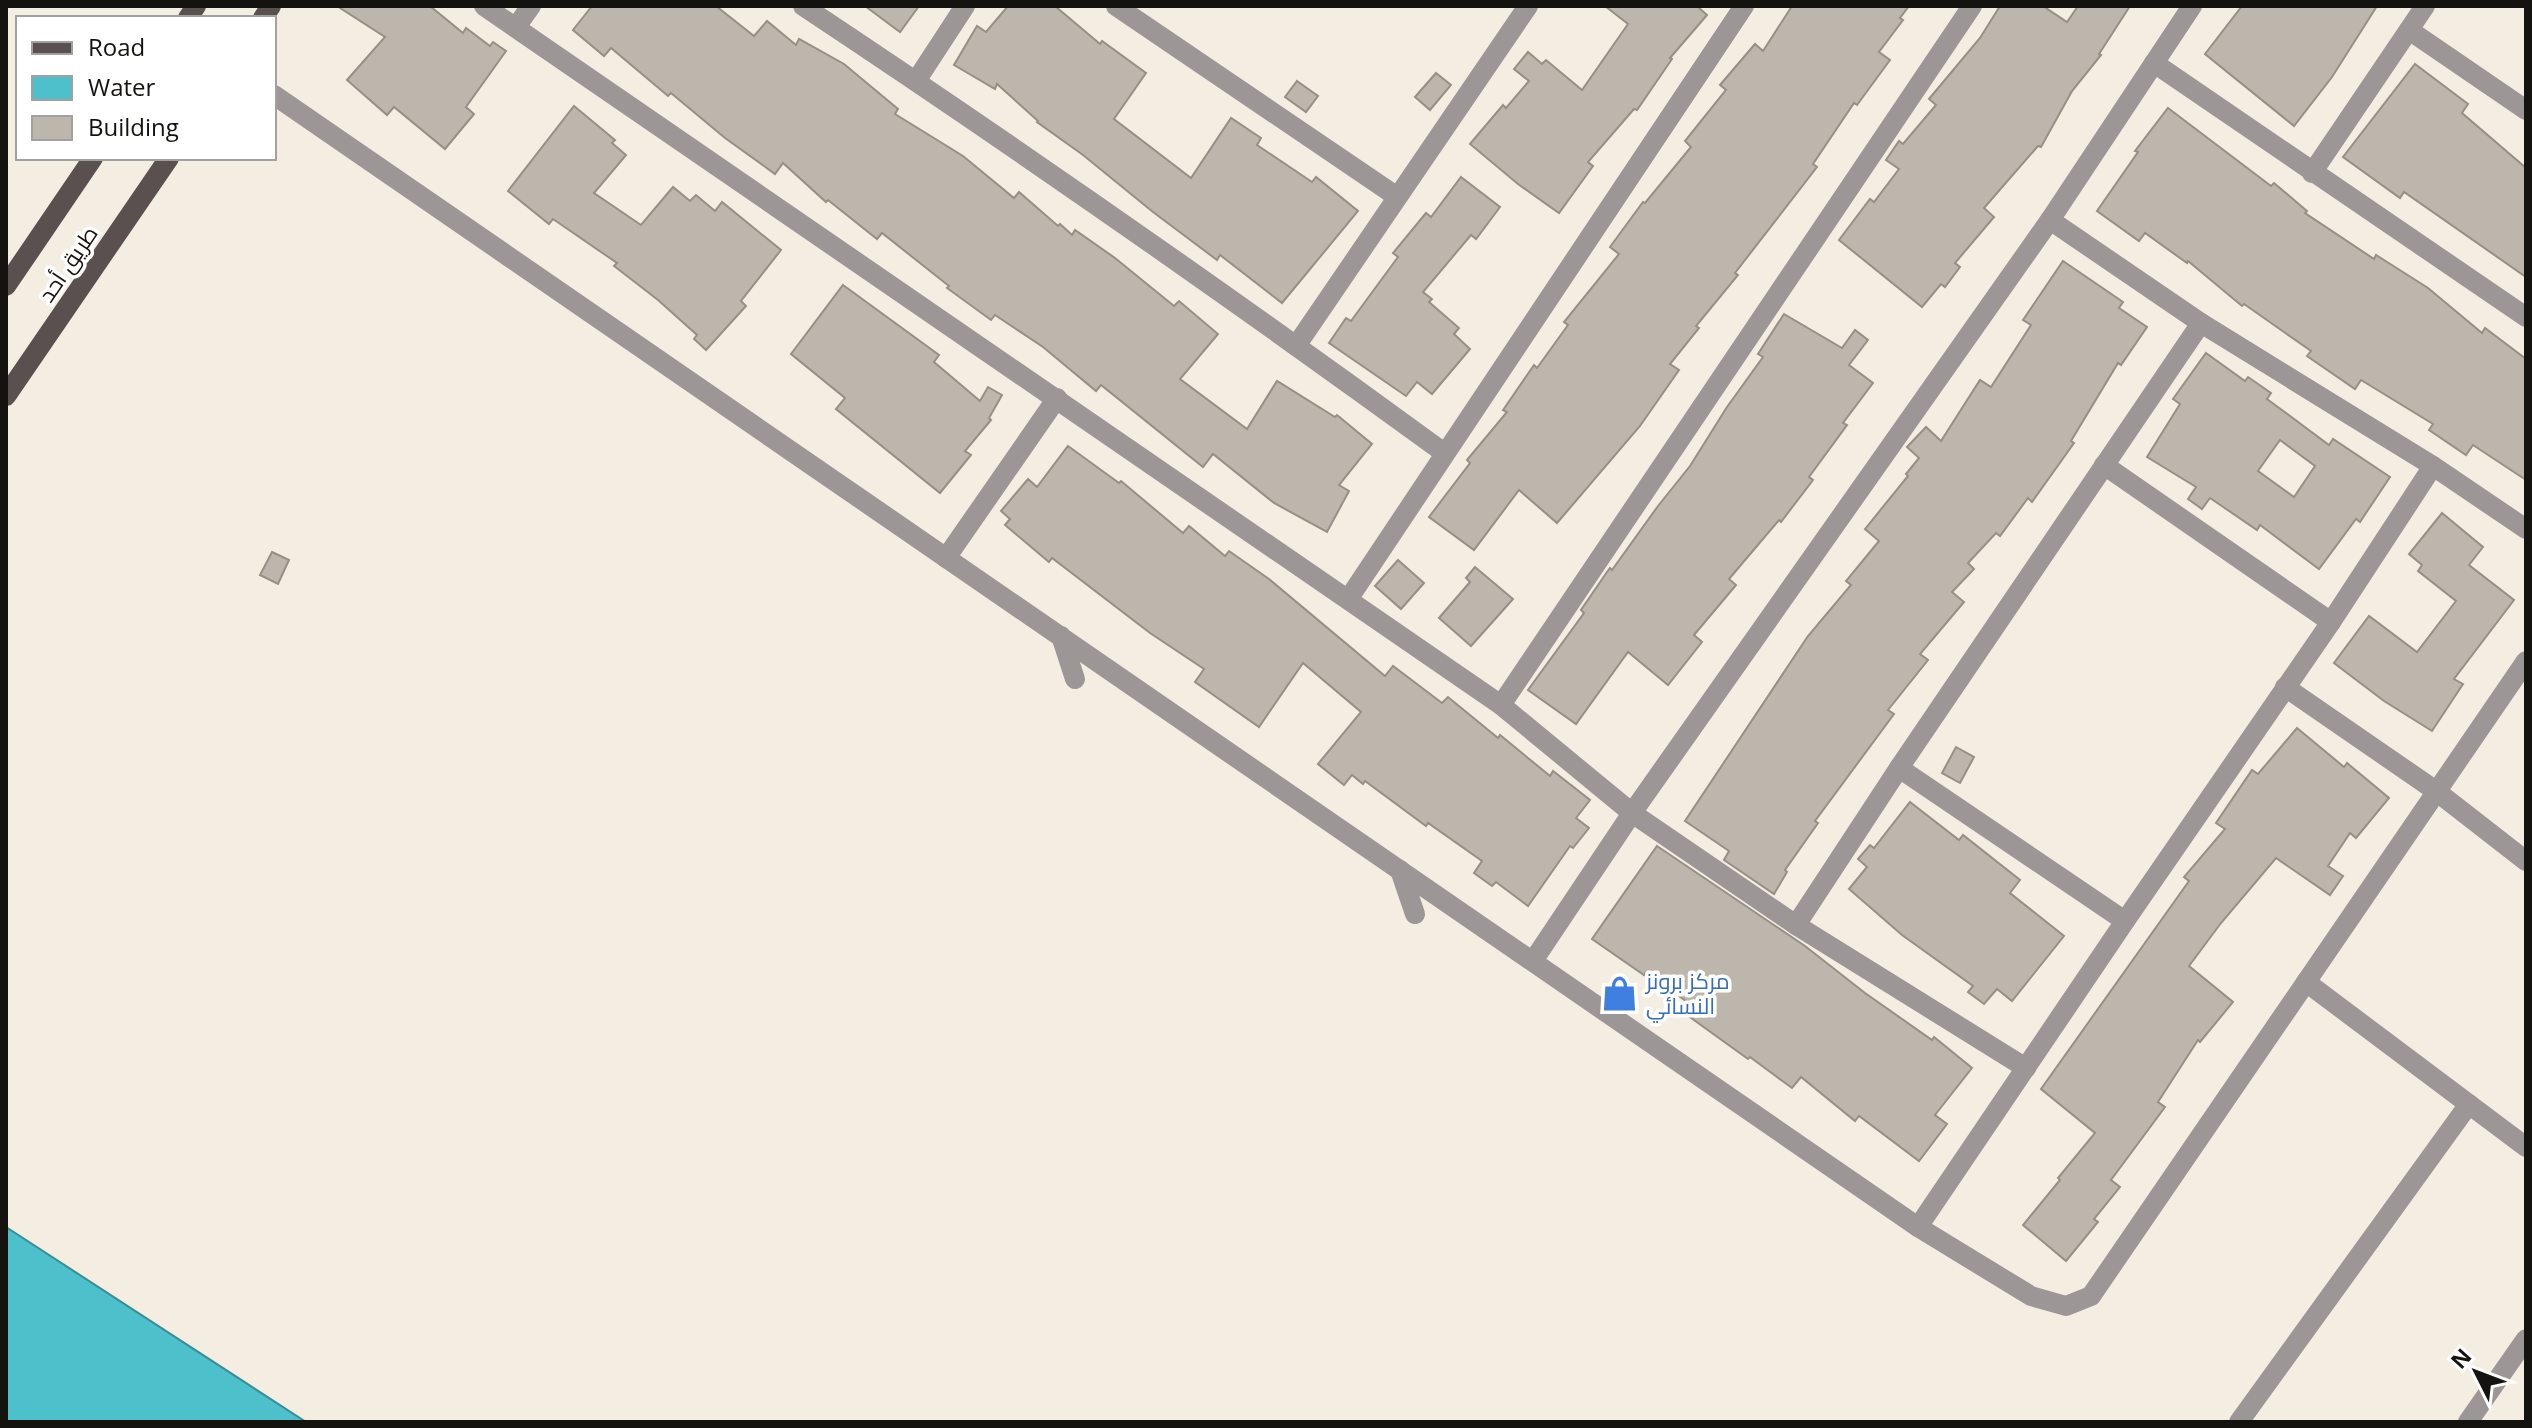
<svg xmlns="http://www.w3.org/2000/svg" width="2532" height="1428" font-family="'Open Sans',Cairo,sans-serif">
  <style>
    .water { fill: #4cc0cb; stroke: #3c8c93; stroke-width: 2 }
    .building { fill: #bdb6ac; stroke: #968f86; stroke-width: 2; fill-rule: evenodd }
    .lines { fill: none; stroke-linecap: round; stroke-linejoin: round }
    .minor { stroke: #9c9697; stroke-width: 20 }
    .primary { stroke: #5a5050; stroke-width: 20 }
    .labels { text-anchor: middle; stroke-width: 7; stroke-linejoin: round; paint-order: stroke }
    .street-label { font-size: 22px; fill: #15130f; stroke: #fff }
    .shop-label { font-size: 22px; fill: #366cbe; stroke: #fff; text-anchor: start }
  </style>
  <rect width="100%" height="100%" fill="#f4ede2"/>
  <polygon class="water" points="6,1227 306,1422 6,1422"/>
  <g class="building">
    <polygon points="337,6 430,6 463,33 466,28 490,46 493,42 506,51 466,107 474,114 445,149 394,107 387,115 347,80 385,37"/>
    <polygon points="592,6 716,6 754,36 767,21 796,45 799,39 844,64 898,109 895,114 963,156 1014,198 1019,192 1058,226 1060,224 1072,235 1075,230 1115,258 1174,306 1179,301 1218,334 1180,379 1247,429 1277,381 1335,417 1337,415 1372,444 1339,485 1349,491 1327,532 1274,503 1213,454 1203,467 1101,385 1096,391 1043,347 995,315 991,320 947,288 949,286 882,233 877,239 828,200 826,202 783,163 775,174 725,138 671,93 668,96 611,48 604,56 573,30"/>
    <polygon points="865,6 919,6 900,32"/>
    <polygon points="1008,6 1055,6 1100,44 1102,41 1146,73 1114,119 1191,178 1231,118 1261,138 1257,145 1312,182 1316,177 1358,211 1282,303 1220,255 1217,260 1153,212 1083,155 1037,122 1038,121 997,84 995,89 954,65 977,26 986,32"/>
    <polygon points="1605,6 1697,6 1707,15 1670,58 1672,59 1637,110 1634,109 1588,162 1593,166 1559,213 1518,184 1470,144 1503,105 1506,108 1529,81 1514,69 1528,52 1542,64 1546,60 1582,90 1628,24"/>
    <polygon points="1792,6 1909,6 1900,18 1903,20 1879,52 1890,60 1857,105 1854,103 1813,164 1817,167 1735,273 1738,275 1696,326 1699,328 1670,364 1679,370 1640,426 1557,523 1519,490 1474,550 1429,517 1470,463 1467,460 1507,412 1503,410 1534,365 1537,368 1568,325 1564,322 1619,254 1610,247 1643,202 1645,203 1691,147 1685,141 1726,90 1720,85 1755,44 1763,51"/>
    <polygon points="2000,6 2043,6 2067,22 2078,6 2130,6 2099,54 2101,55 2072,91 2041,147 2038,146 1984,208 1994,217 1955,263 1960,267 1945,287 1941,284 1922,307 1839,240 1870,199 1874,202 1899,169 1886,160 1899,141 1903,144 1936,105 1929,99 1980,38"/>
    <polygon points="2242,6 2377,6 2332,77 2294,126 2205,54"/>
    <polygon points="2415,64 2468,104 2462,113 2526,168 2526,277 2404,192 2400,198 2343,157"/>
    <polygon points="1436,73 1451,85 1430,110 1415,97"/>
    <polygon points="1297,81 1318,96 1306,112 1285,97"/>
    <polygon points="574,106 615,140 612,143 626,155 594,193 641,225 673,187 690,201 696,195 715,211 722,202 781,250 741,301 746,306 706,350 694,339 697,335 658,300 614,266 617,263 553,219 549,224 508,191"/>
    <polygon points="2168,108 2271,186 2274,183 2307,211 2305,213 2374,259 2376,255 2428,288 2482,333 2485,328 2526,359 2526,480 2473,445 2466,455 2429,430 2433,424 2361,380 2355,389 2307,356 2311,351 2244,304 2242,306 2188,261 2187,263 2145,233 2139,241 2097,211 2138,152 2135,151"/>
    <polygon points="1461,177 1500,207 1476,239 1471,235 1423,292 1432,299 1429,302 1459,328 1454,334 1470,349 1432,394 1417,382 1406,396 1329,343 1346,318 1351,321 1398,257 1393,253 1426,213 1431,217"/>
    <polygon points="2063,261 2123,302 2119,308 2147,327 2121,365 2118,363 2071,441 2074,443 2032,502 2028,498 2000,536 1996,533 1968,563 1974,569 1952,592 1964,602 1920,654 1928,660 1888,710 1894,714 1815,821 1818,823 1785,870 1787,872 1774,894 1724,860 1729,851 1685,821 1808,636 1851,585 1846,581 1879,541 1865,529 1908,476 1906,474 1919,458 1907,447 1926,427 1941,441 1980,380 1991,387 2031,325 2023,320"/>
    <polygon points="843,285 939,355 934,362 980,401 988,387 1002,395 989,418 991,420 965,451 971,455 940,493 836,409 845,398 791,354"/>
    <polygon points="1784,314 1842,348 1855,330 1868,340 1849,365 1873,383 1843,423 1847,425 1809,477 1813,480 1781,522 1779,520 1729,579 1736,585 1694,635 1702,642 1668,685 1628,652 1576,724 1528,690 1584,613 1581,610 1607,572 1610,568 1612,570 1658,506 1690,466 1727,407 1763,357 1758,354"/>
    <path d="M2206,353l39,28 3,-4 23,16 -4,6 62,46 4,-6 57,38 -30,45 -4,-3 -37,50 -59,-44 -3,5 -47,-32 -8,11 -14,-10 8,-12 -49,-30 33,-53 -7,-5zM2280,440l35,26 -21,31 -36,-26z"/>
    <polygon points="1068,446 1119,483 1121,481 1183,533 1189,526 1225,556 1229,551 1269,579 1385,676 1393,666 1442,703 1448,697 1498,738 1500,735 1550,776 1553,771 1590,800 1576,818 1589,828 1573,848 1570,846 1528,906 1496,882 1492,886 1474,873 1482,861 1428,823 1426,826 1365,781 1363,784 1352,775 1344,785 1318,764 1361,712 1303,663 1259,727 1195,682 1204,669 1150,633 1052,558 1049,562 1005,525 1010,519 1001,511 1028,479 1037,487"/>
    <polygon points="2442,513 2483,547 2469,565 2514,600 2454,679 2463,684 2432,731 2384,701 2334,663 2369,616 2417,652 2456,601 2418,571 2422,565 2409,554"/>
    <polygon points="272,552 289,560 278,584 260,575"/>
    <polygon points="1398,560 1424,583 1401,609 1375,586"/>
    <polygon points="1475,567 1513,599 1471,646 1439,618 1470,582 1466,578"/>
    <polygon points="2297,728 2344,767 2347,763 2389,798 2356,838 2350,833 2328,866 2343,876 2330,895 2276,858 2221,923 2189,966 2233,1002 2200,1042 2198,1040 2158,1102 2165,1107 2111,1180 2120,1187 2094,1219 2098,1222 2066,1261 2023,1225 2060,1180 2058,1178 2095,1133 2041,1089 2189,881 2184,877 2225,829 2216,823 2252,770 2258,774"/>
    <polygon points="1956,747 1974,757 1960,783 1942,773"/>
    <polygon points="1910,802 1959,840 1963,835 2020,880 2010,893 2064,936 2012,1001 1997,989 1984,1004 1968,992 1973,986 1902,935 1849,889 1867,867 1858,859 1870,845 1874,848"/>
    <polygon points="1657,846 1805,946 1865,993 1932,1040 1934,1037 1972,1068 1935,1115 1947,1124 1919,1161 1859,1116 1855,1121 1801,1077 1792,1088 1750,1057 1748,1059 1687,1015 1694,1007 1646,972 1644,975 1592,939"/>
  </g>
  <g class="lines">
    <g class="minor">
      <polyline points="484,6 1501,705 1632,813 1796,925 2026,1068"/>
      <path d="M803,6c217,144 430,293 640,446"/>
      <polyline points="1116,6 1396,196"/>
      <polyline points="516,27 531,6"/>
      <polyline points="2409,30 2526,110"/>
      <polyline points="2154,63 2526,317"/>
      <polyline points="916,81 965,6"/>
      <polyline points="274,95 1918,1227 2031,1296 2066,1306 2091,1296 2526,661"/>
      <polyline points="2312,173 2425,6"/>
      <polyline points="2050,220 2201,323 2433,466 2526,529"/>
      <polyline points="1296,346 1528,6"/>
      <polyline points="2104,465 2331,622"/>
      <polyline points="946,558 1057,398"/>
      <polyline points="1349,598 1744,6"/>
      <polyline points="1061,636 1075,679"/>
      <polyline points="2285,687 2436,791 2526,861"/>
      <polyline points="1501,705 1972,6"/>
      <polyline points="1899,768 2125,921"/>
      <polyline points="1400,870 1415,914"/>
      <polyline points="1796,925 1899,768 2201,323"/>
      <polyline points="1533,961 1632,813 2050,220 2192,6"/>
      <polyline points="2306,982 2526,1147"/>
      <polyline points="1918,1227 2125,921 2331,622 2433,466"/>
      <polyline points="2239,1422 2469,1104"/>
      <polyline points="2468,1422 2526,1339"/>
    </g>
    <g class="primary">
      <polyline points="188,18 196,6"/>
      <polyline points="263,18 271,6"/>
      <polyline points="6,286 93,158"/>
      <polyline points="6,396 169,158"/>
    </g>
  </g>
  <defs>
    <symbol id="shop-bare" viewBox="-9 -9 18 18"><path d="M-5-2.5h2.3a2.7 3.5 0 0 1 5.4 0H5L5.5 6h-11ZM-1.5-2.5h3a1.5 2.3 0 0 0-3 0Z" fill="#3f7fe0" stroke="#fff" stroke-width="2.5" paint-order="stroke"/></symbol>
  </defs>
  <g fill-rule="evenodd">
    <use href="#shop-bare" x="1594" y="968" width="51" height="51"/>
  </g>
  <g class="labels">
    <g class="street-label">
      <text transform="translate(68 264) rotate(-56)" y="8">طريق أحد</text>
    </g>
    <g class="shop-label">
      <text x="1646" y="989">مركز برونز<tspan x="1646" dy="25">النسائي</tspan></text>
    </g>
  </g>
  <rect width="2532" height="1428" fill="none" stroke="#15130f" stroke-width="16"/>
  <rect x="16" y="16" width="260" height="144" fill="#ffffff" stroke="#a1a19f" stroke-width="2"/>
  <rect x="32" y="42" width="40" height="12" fill="#5a5050" stroke="#a1a19f" stroke-width="2"/>
  <text x="88" y="56" font-size="24" fill="#15130f">Road</text>
  <rect x="32" y="76" width="40" height="24" fill="#4cc0cb" stroke="#a1a19f" stroke-width="2"/>
  <text x="88" y="96" font-size="24" fill="#15130f">Water</text>
  <rect x="32" y="116" width="40" height="24" fill="#bdb6ac" stroke="#a1a19f" stroke-width="2"/>
  <text x="88" y="136" font-size="24" fill="#15130f">Building</text>
  <g transform="translate(2476 1372) rotate(312)" stroke="#ffffff" stroke-width="6" paint-order="stroke">
  <path d="M0-6L14 30L0 20L-14 30Z" fill="#15130f"/>
  <text y="-12" font-size="22" font-weight="bold" text-anchor="middle" fill="#15130f">N</text>
  </g>
</svg>
